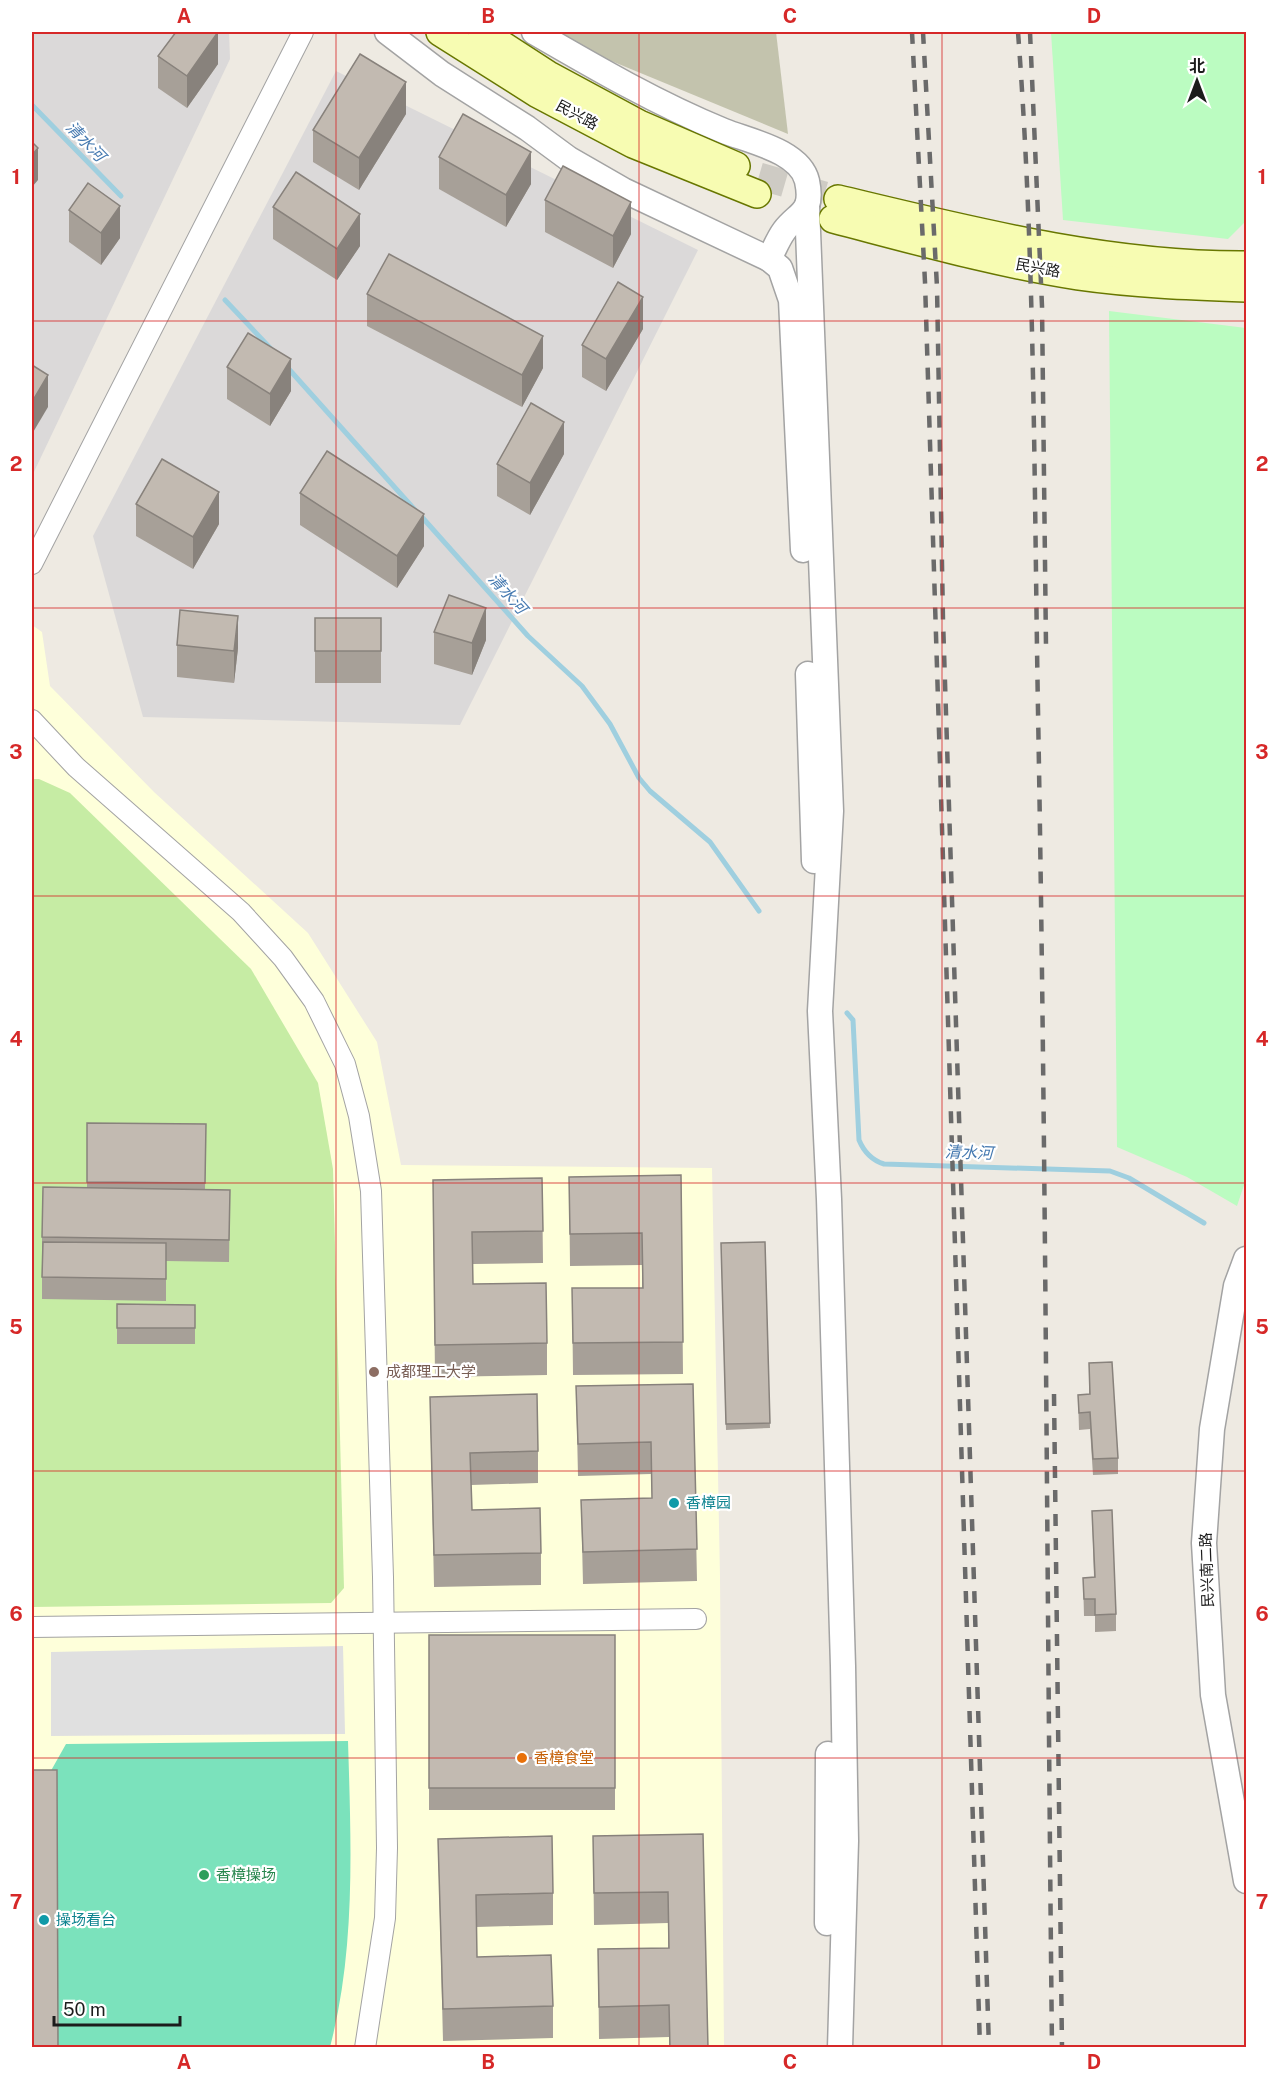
<svg xmlns="http://www.w3.org/2000/svg" width="1278" height="2079" font-family="'Public Sans','Noto Sans SC',sans-serif">
  <style>
    .residential { fill: #dbd9d9 }
    .education { fill: #feffda }
    .construction { fill: #c3c3ad }
    .grass { fill: #c6eca4 }
    .park { fill: #bbfcc1 }
    .pitch { fill: #7be2bc }
    .parking { fill: #e0e0e0 }
    .lines { fill: none; stroke-linecap: round; stroke-linejoin: round }
    .stream { stroke: #9fcfdf; stroke-width: 5 }
    .secondary-tunnel { stroke: #cecbc4; stroke-width: 27; stroke-dasharray: 27 14; stroke-linecap: butt }
    .minor-casing { stroke: #a3a3a3; stroke-width: 22 }
    .tertiary-casing { stroke: #a3a3a3; stroke-width: 27 }
    .secondary-casing { stroke: #687700; stroke-width: 30 }
    .minor { stroke: #fff; stroke-width: 20 }
    .tertiary { stroke: #fff; stroke-width: 24 }
    .secondary { stroke: #f7fcb2; stroke-width: 27 }
    .rail { stroke: #6a6a6a; stroke-width: 4.5; stroke-dasharray: 12 12; stroke-linecap: butt }
    .wall { fill: #a7a098 }
    .shaded-wall { fill: #88827c }
    .building { fill: #c2bab1; stroke: #88827c; stroke-width: 1.5 }
    .grid { fill: none; stroke: #d62828; stroke-width: 1.5; stroke-opacity: 0.55 }
    .education-dot { fill: #8d6e63; stroke: #fff; stroke-width: 2 }
    .culture-dot { fill: #0f9aa8; stroke: #fff; stroke-width: 2 }
    .food-dot { fill: #e8710a; stroke: #fff; stroke-width: 2 }
    .leisure-dot { fill: #2e9e5b; stroke: #fff; stroke-width: 2 }
    .labels { text-anchor: middle; stroke-width: 4.5; stroke-linejoin: round; paint-order: stroke }
    .street-label { font-size: 15px; fill: #1c1c1c; stroke: #fff }
    .education-label { font-size: 15px; fill: #785e54; stroke: #fff; text-anchor: start }
    .culture-label { font-size: 15px; fill: #0d838f; stroke: #fff; text-anchor: start }
    .food-label { font-size: 15px; fill: #c56008; stroke: #fff; text-anchor: start }
    .leisure-label { font-size: 15px; fill: #27864d; stroke: #fff; text-anchor: start }
    .water-label { font-size: 16px; font-style: italic; fill: #4579b0; stroke: #fff }
    .neatline { fill: none; stroke: #d62828; stroke-width: 2 }
    .grid-label { font-size: 20px; text-anchor: middle; font-weight: bold; fill: #d62828 }
  </style>
  <rect width="100%" height="100%" fill="#eeeae2"/>
  <g class="residential">
    <polygon points="32,32 229,32 230,59 32,476"/>
    <polygon points="336,71 698,250 460,725 143,717 93,536"/>
  </g>
  <polygon class="education" points="32,625 42,632 50,686 154,792 308,933 377,1042 401,1165 712,1168 720,1577 724,2047 32,2047"/>
  <polygon class="construction" points="558,32 776,32 788,134 592,53"/>
  <polygon class="grass" points="32,779 39,779 70,793 251,969 318,1083 333,1169 344,1588 331,1603 32,1607"/>
  <g class="park">
    <polygon points="1051,32 1246,32 1246,221 1228,239 1063,220"/>
    <polygon points="1109,311 1246,328 1246,1179 1237,1206 1187,1177 1117,1147"/>
  </g>
  <path class="pitch" d="M348,1741c3,102 8,207 -18,306h-272l-19,-255 27,-48z"/>
  <polygon class="parking" points="343,1646 345,1734 51,1736 51,1652"/>
  <g class="lines">
    <g class="stream">
      <polyline points="32,105 121,196"/>
      <polyline points="225,300 273,351"/>
      <polyline points="287,367 415,510"/>
      <polyline points="421,516 528,636 582,686 610,724 639,778 650,791 710,842 759,911"/>
      <path d="M847,1013l6,7 6,120c5,12 12,20 25,24l226,7 19,7 75,45"/>
    </g>
    <polyline class="secondary-tunnel" points="759,176 838,199"/>
    <defs>
      <g id="minor">
        <polyline points="32,564 303,32"/>
        <polyline points="32,720 76,767 241,912 283,958 314,1001 345,1064 359,1116 371,1191 383,1577 387,1848 385,1918 365,2048"/>
        <polyline points="32,1627 696,1619"/>
      </g>
      <g id="tertiary">
        <path d="M387,32l55,42 85,54 42,31 54,31 146,69c5,-9 9,-20 15,-28 14,-19 30,-17 23,-50 -7,-30 -58,-40 -83,-50 -66,-27 -128,-63 -190,-99"/>
        <polyline points="807,206 831,811 820,1011 829,1199 843,1666 846,1841 840,2048"/>
        <polyline points="769,259 780,268 791,300 803,550"/>
        <polyline points="808,674 814,861"/>
        <polyline points="1246,1259 1236,1286 1212,1429 1204,1543 1213,1695 1246,1881"/>
        <polyline points="827,1923 828,1754"/>
      </g>
      <g id="secondary">
        <polyline points="440,32 538,94 633,144 757,194"/>
        <polyline points="482,32 550,76 639,124 736,166"/>
        <path d="M838,199c134,32 270,67 408,66"/>
        <path d="M833,219c81,21 162,44 245,57 56,8 112,10 168,12"/>
      </g>
    </defs>
    <use href="#minor" class="minor-casing"/>
    <use href="#tertiary" class="tertiary-casing"/>
    <use href="#secondary" class="secondary-casing"/>
    <use href="#minor" class="minor"/>
    <use href="#tertiary" class="tertiary"/>
    <use href="#secondary" class="secondary"/>
    <g class="rail">
      <polyline points="912,32 925,282 980,2048"/>
      <polyline points="923,32 937,287 943,620 989,2048"/>
      <path d="M1018,32c17,225 16,452 20,678 8,446 9,892 14,1338"/>
      <polyline points="1030,32 1042,306 1046,647"/>
      <polyline points="1054,1394 1062,2048"/>
    </g>
  </g>
  <g class="wall">
    <polygon points="158,56 218,64 187,108 158,88"/>
    <polygon points="406,114 359,190 313,162 313,130"/>
    <polygon points="439,157 531,184 506,227 439,189"/>
    <polygon points="545,200 631,234 613,268 545,232"/>
    <polygon points="273,207 360,246 337,280 273,239"/>
    <polygon points="69,210 120,238 101,265 69,242"/>
    <polygon points="367,294 543,368 522,407 367,326"/>
    <polygon points="643,329 606,391 582,377 582,345"/>
    <polygon points="227,367 291,391 270,426 227,399"/>
    <polygon points="564,454 530,515 497,496 497,464"/>
    <polygon points="300,493 424,546 397,588 300,525"/>
    <polygon points="136,504 219,524 193,569 136,536"/>
    <rect x="315" y="618" width="66" height="65"/>
    <polygon points="434,632 486,640 472,675 434,664"/>
    <polygon points="177,645 238,648 234,683 177,677"/>
    <polygon points="87,1123 206,1124 205,1189 230,1190 229,1262 166,1261 166,1301 42,1299 42,1237 87,1187"/>
    <polygon points="681,1175 683,1374 573,1375 572,1288 642,1288 642,1265 570,1266 569,1177"/>
    <polygon points="542,1178 543,1263 473,1264 473,1284 547,1343 547,1375 435,1377 433,1180"/>
    <polygon points="765,1242 770,1428 726,1430 721,1243"/>
    <polygon points="117,1304 195,1305 195,1344 117,1344"/>
    <polygon points="1089,1363 1118,1458 1118,1474 1093,1475 1090,1429 1079,1430 1078,1395 1089,1394"/>
    <polygon points="693,1384 697,1581 583,1584 581,1500 652,1498 651,1474 578,1476 576,1386"/>
    <polygon points="430,1397 538,1451 538,1483 471,1485 472,1510 541,1553 541,1585 434,1587"/>
    <polygon points="1092,1511 1116,1614 1116,1631 1095,1632 1095,1616 1084,1616 1083,1578 1094,1577"/>
    <rect x="429" y="1635" width="186" height="175"/>
    <polygon points="703,1834 708,2048 669,2048 669,2037 599,2039 598,1949 668,1948 668,1923 594,1925 593,1836"/>
    <polygon points="438,1839 553,1893 553,1925 476,1927 477,1957 553,2006 553,2038 443,2041"/>
  </g>
  <g class="shaded-wall">
    <polygon points="218,32 218,64 187,108 187,76"/>
    <polygon points="406,82 406,114 359,190 359,158"/>
    <polygon points="38,148 38,180 32,187 32,155"/>
    <polygon points="531,152 531,184 506,227 506,195"/>
    <polygon points="631,202 631,234 613,268 613,236"/>
    <polygon points="120,206 120,238 101,265 101,233"/>
    <polygon points="360,214 360,246 337,280 337,249"/>
    <polygon points="643,297 643,329 606,391 606,359"/>
    <polygon points="543,336 543,368 522,407 522,375"/>
    <polygon points="291,359 291,391 270,426 270,394"/>
    <polygon points="48,375 48,407 32,434 32,402"/>
    <polygon points="564,422 564,454 530,515 530,483"/>
    <polygon points="219,492 219,524 193,569 193,537"/>
    <polygon points="424,514 424,546 397,588 397,556"/>
    <polygon points="486,608 486,640 472,675 472,643"/>
    <polygon points="238,616 238,648 234,683 234,651"/>
  </g>
  <g class="building">
    <polygon points="176,32 218,32 187,76 158,56"/>
    <polygon points="360,54 406,82 359,158 313,130"/>
    <polygon points="463,114 531,152 506,195 439,157"/>
    <polygon points="32,142 38,148 32,155"/>
    <polygon points="563,166 631,202 613,236 545,200"/>
    <polygon points="296,172 360,214 337,249 273,207"/>
    <polygon points="88,183 120,206 101,233 69,210"/>
    <polygon points="389,254 543,336 522,375 367,294"/>
    <polygon points="618,282 643,297 606,359 582,345"/>
    <polygon points="248,333 291,359 270,394 227,367"/>
    <polygon points="32,365 48,375 32,402"/>
    <polygon points="531,403 564,422 530,483 497,464"/>
    <polygon points="327,451 424,514 397,556 300,493"/>
    <polygon points="162,459 219,492 193,537 136,504"/>
    <polygon points="449,595 486,608 472,643 434,632"/>
    <polygon points="180,610 238,616 234,651 177,645"/>
    <rect x="315" y="618" width="66" height="33"/>
    <polygon points="87,1123 206,1124 205,1183 87,1182"/>
    <polygon points="681,1175 683,1342 573,1343 572,1288 643,1288 642,1233 570,1234 569,1177"/>
    <polygon points="542,1178 543,1231 472,1232 473,1284 546,1283 547,1343 435,1345 433,1180"/>
    <polygon points="43,1187 230,1190 229,1240 42,1237"/>
    <polygon points="43,1242 166,1243 166,1279 42,1277"/>
    <polygon points="765,1242 770,1423 726,1424 721,1243"/>
    <polygon points="117,1304 195,1305 195,1328 117,1328"/>
    <polygon points="1112,1362 1118,1458 1093,1459 1090,1412 1079,1413 1078,1395 1090,1394 1089,1363"/>
    <polygon points="693,1384 697,1549 583,1552 581,1500 652,1498 651,1442 578,1444 576,1386"/>
    <polygon points="537,1394 538,1451 470,1453 472,1510 540,1508 541,1553 434,1555 430,1397"/>
    <polygon points="1112,1510 1116,1614 1095,1615 1095,1599 1084,1599 1083,1578 1095,1577 1092,1511"/>
    <rect x="429" y="1635" width="186" height="153"/>
    <polygon points="32,1770 57,1770 58,2048 32,2048"/>
    <polygon points="703,1834 708,2048 670,2048 669,2005 599,2007 598,1949 669,1948 668,1892 594,1893 593,1836"/>
    <polygon points="552,1836 553,1893 476,1895 477,1957 551,1955 553,2006 443,2009 438,1839"/>
  </g>
  <path class="grid" d="M336,32v2016M639,32v2016M942,32v2016M32,321h1214M32,608h1214M32,896h1214M32,1183h1214M32,1471h1214M32,1758h1214"/>
  <circle class="education-dot" cx="374" cy="1372" r="6"/>
  <g class="culture-dot">
    <circle cx="674" cy="1503" r="6"/>
    <circle cx="44" cy="1920" r="6"/>
  </g>
  <circle class="food-dot" cx="522" cy="1758" r="6"/>
  <circle class="leisure-dot" cx="204" cy="1875" r="6"/>
  <g class="labels">
    <g class="street-label">
      <text transform="translate(577 115) rotate(28)" y="5">民兴路</text>
      <text transform="translate(1038 268) rotate(10)" y="5">民兴路</text>
      <text transform="translate(1207 1570) rotate(-92)" y="5">民兴南二路</text>
    </g>
    <g class="education-label">
      <text x="386" y="1377">成都理工大学</text>
    </g>
    <g class="culture-label">
      <text x="686" y="1508">香樟园</text>
      <text x="56" y="1925">操场看台</text>
    </g>
    <g class="food-label">
      <text x="534" y="1763">香樟食堂</text>
    </g>
    <g class="leisure-label">
      <text x="216" y="1880">香樟操场</text>
    </g>
    <g class="water-label">
      <text transform="translate(86 141) rotate(46)" y="6">清水河</text>
      <text transform="translate(508 593) rotate(48)" y="6">清水河</text>
      <text transform="translate(969 1152) rotate(2)" y="6">清水河</text>
    </g>
  </g>
  <rect width="1278" height="2079" fill="none" stroke="#ffffff" stroke-width="66"/>
  <g transform="translate(1197 81)" stroke="#ffffff" stroke-width="4.5" paint-order="stroke">
  <path d="M0-4.5L10 22L0 15L-10 22Z" fill="#1c1c1c"/>
  <text y="-9" font-size="16" font-weight="bold" text-anchor="middle" fill="#1c1c1c">北</text>
  </g>
  <path d="M54 2016v9h126v-9" fill="none" stroke="#1c1c1c" stroke-width="3"/>
  <text x="63" y="2016" font-size="18" fill="#1c1c1c" stroke="#ffffff" stroke-width="4.5" paint-order="stroke">50 m</text>
  <rect x="33" y="33" width="1212" height="2013" class="neatline"/>
  <g class="grid-label">
    <text x="184" y="23">A</text>
    <text x="488" y="23">B</text>
    <text x="790" y="23">C</text>
    <text x="1094" y="23">D</text>
    <text x="16" y="184">1</text>
    <text x="1262" y="184">1</text>
    <text x="16" y="471">2</text>
    <text x="1262" y="471">2</text>
    <text x="16" y="759">3</text>
    <text x="1262" y="759">3</text>
    <text x="16" y="1046">4</text>
    <text x="1262" y="1046">4</text>
    <text x="16" y="1334">5</text>
    <text x="1262" y="1334">5</text>
    <text x="16" y="1621">6</text>
    <text x="1262" y="1621">6</text>
    <text x="16" y="1909">7</text>
    <text x="1262" y="1909">7</text>
    <text x="184" y="2069">A</text>
    <text x="488" y="2069">B</text>
    <text x="790" y="2069">C</text>
    <text x="1094" y="2069">D</text>
  </g>
</svg>
